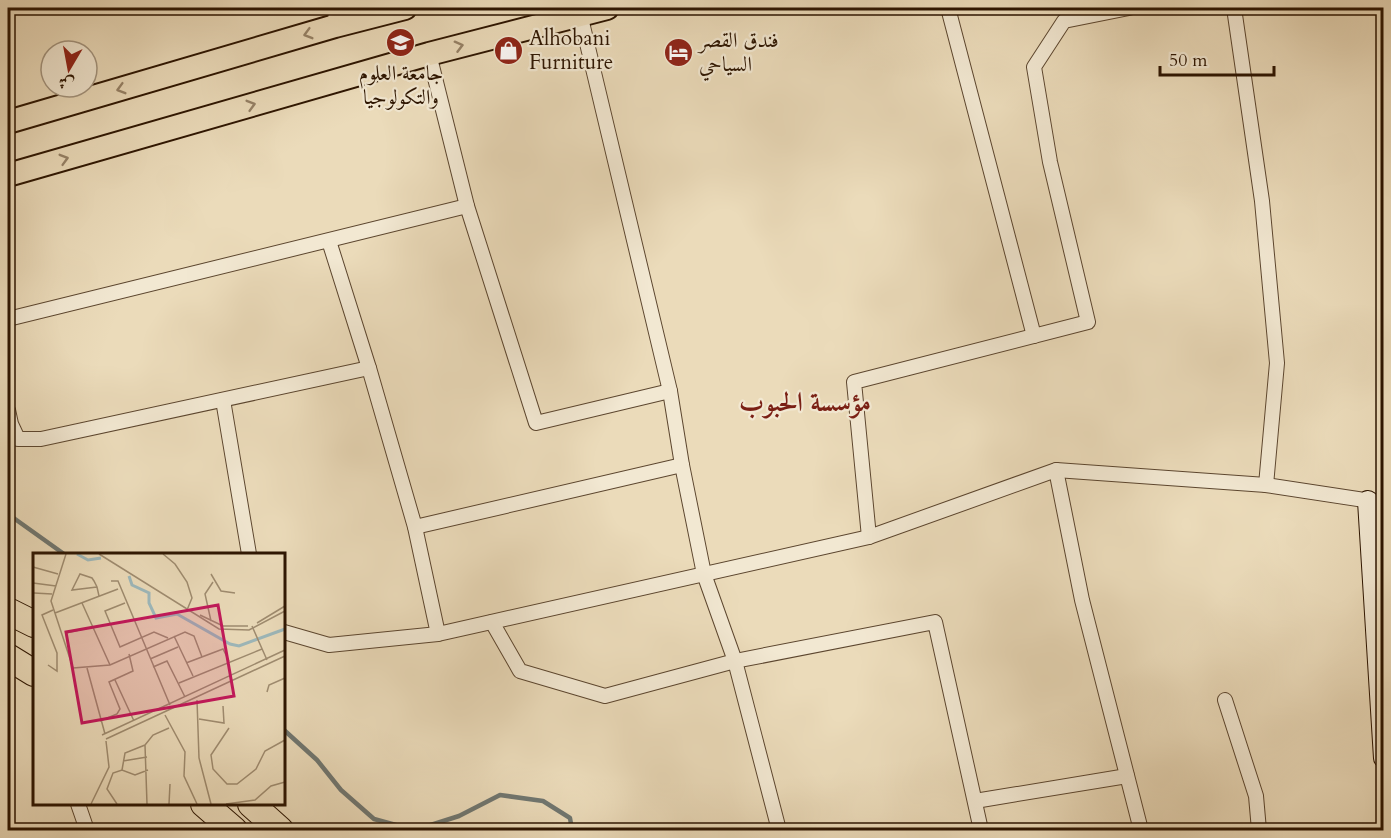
<svg xmlns="http://www.w3.org/2000/svg" width="1391" height="838" font-family="Cardo,Amiri,serif">
  <style>
    .lines { fill: none; stroke-linecap: round; stroke-linejoin: round }
    .stream { stroke: #707771; stroke-width: 4.5 }
    .street-casing { stroke: #5c462f; stroke-width: 16 }
    .secondary-casing { stroke: #2d1501; stroke-width: 22 }
    .primary-casing { stroke: #2d1501; stroke-width: 26 }
    .highway-casing { stroke: #2d1501; stroke-width: 28 }
    .street { stroke: #f2e8d2; stroke-width: 14 }
    .secondary { stroke: #f2e8d2; stroke-width: 20 }
    .primary { stroke: #ebdbba; stroke-width: 22 }
    .highway { stroke: #ebdbba; stroke-width: 26 }
    .oneway { stroke: #968267 }
    .labels { text-anchor: middle; stroke-width: 4.5; stroke-linejoin: round; paint-order: stroke }
    .poi-label { font-size: 21px; fill: #2d1501; stroke: #f2e8d2; text-anchor: start }
    .district-label { font-size: 27px; font-weight: bold; fill: #7a1f14; stroke: #f2e8d2 }
    .inset-river { fill: none; stroke: #9db8bb; stroke-width: 3 }
    .inset-road { fill: none; stroke: #9f8c70; stroke-width: 1.5 }
    .view { fill: #c2185b; fill-opacity: 0.15; stroke: #c2185b; stroke-width: 3 }
    .inset-edge { fill: none; stroke: #2d1501; stroke-width: 3 }
  </style>
  <rect width="100%" height="100%" fill="#ebdbba"/>
  <filter id="stains"><feTurbulence type="fractalNoise" baseFrequency=".00333" numOctaves="4"/><feColorMatrix values="0 0 0 0 .2 0 0 0 0 .09 0 0 0 0 .02 0 0 0 .5 -.17"/></filter>
  <radialGradient id="worn" r=".72"><stop offset=".6" stop-color="#630" stop-opacity="0"/><stop offset="1" stop-color="#630" stop-opacity=".3"/></radialGradient>
  <g class="lines">
    <g class="stream">
      <polyline points="8,514 64,554"/>
      <polyline points="284,730 317,760 341,790 374,819 414,830"/>
      <polyline points="415,830 459,816 500,795 543,801 570,818 572,830"/>
    </g>
    <defs>
      <g id="street">
        <polyline points="948,8 1034,336"/>
        <polyline points="1234,8 1262,201 1277,363 1266,485"/>
        <polyline points="580,14 670,391 682,465 704,574 735,661 779,830"/>
        <polyline points="335,26 336,8"/>
        <polyline points="429,54 467,206 536,423 670,391"/>
        <polyline points="329,241 369,368 415,527 438,634"/>
        <polyline points="8,319 467,206"/>
        <polyline points="223,400 249,554"/>
        <polyline points="8,410 11,424 18,439 41,439 369,368"/>
        <polyline points="1056,470 1082,600 1141,830"/>
        <polyline points="415,527 682,465"/>
        <polyline points="869,537 854,382 1088,322 1050,162 1034,67 1064,21 1129,8"/>
        <polyline points="492,622 520,671 605,696 735,661 935,622 981,830"/>
        <polyline points="284,632 329,645 438,634 869,537 1056,470 1266,485 1384,503"/>
        <polyline points="1225,700 1256,796 1259,830"/>
        <polyline points="975,801 1127,776"/>
        <polyline points="78,804 87,830"/>
      </g>
      <polyline id="secondary" points="1368,501 1384,758"/>
      <g id="primary">
        <polyline points="8,122 335,26 405,8"/>
        <polyline points="8,175 429,54 607,8"/>
      </g>
      <g id="highway">
        <polyline points="8,611 34,624"/>
        <polyline points="8,657 34,673"/>
        <polyline points="204,804 234,830"/>
        <polyline points="251,804 280,830"/>
      </g>
    </defs>
    <use href="#street" class="street-casing"/>
    <use href="#secondary" class="secondary-casing"/>
    <use href="#primary" class="primary-casing"/>
    <use href="#highway" class="highway-casing"/>
    <use href="#street" class="street"/>
    <use href="#secondary" class="secondary"/>
    <use href="#primary" class="primary"/>
    <use href="#highway" class="highway"/>
  </g>
  <defs><path id="oneway-chevron" d="M-2-3.5L2.5 0L-2 3.5" fill="none" stroke-width="1.6" stroke-linecap="round" stroke-linejoin="round" transform="scale(1.5)"/></defs>
  <g class="oneway">
    <use href="#oneway-chevron" transform="translate(308 34) rotate(164)"/>
    <use href="#oneway-chevron" transform="translate(459 46) rotate(-15)"/>
    <use href="#oneway-chevron" transform="translate(121 89) rotate(164)"/>
    <use href="#oneway-chevron" transform="translate(251 105) rotate(-16)"/>
    <use href="#oneway-chevron" transform="translate(64 159) rotate(-16)"/>
  </g>
  <defs>
    <symbol id="university-disc" viewBox="-11 -11 22 22"><circle r="9.5" fill="#8f2418" stroke="#f2e8d2"/><path d="M0-5L7-2L0 1L-7-2ZM-4 1L0 2.5L4 1V4Q0 6-4 4Z" fill="#fff"/></symbol>
    <symbol id="shop-disc" viewBox="-11 -11 22 22"><circle r="9.5" fill="#8f2418" stroke="#f2e8d2"/><path d="M-5-2.5h2.3a2.7 3.5 0 0 1 5.4 0H5L5.5 6h-11ZM-1.5-2.5h3a1.5 2.3 0 0 0-3 0Z" fill="#fff"/></symbol>
    <symbol id="hotel-disc" viewBox="-11 -11 22 22"><circle r="9.5" fill="#8f2418" stroke="#f2e8d2"/><path d="M-6-4.5h1.5V1H6V5H4.5V3h-9V5H-6ZM-4 0a1.8 1.8 0 1 1 3.6 0ZM.5 0V-2.5h3Q6-2.5 6 0Z" fill="#fff"/></symbol>
  </defs>
  <g fill-rule="evenodd">
    <use href="#university-disc" x="384" y="26" width="33" height="33"/>
    <use href="#shop-disc" x="492" y="34" width="33" height="33"/>
    <use href="#hotel-disc" x="662" y="36" width="33" height="33"/>
  </g>
  <g class="labels">
    <g class="poi-label">
      <text x="529" y="45">Alhobani<tspan x="529" dy="24">Furniture</tspan></text>
      <text x="699" y="47">فندق القصر<tspan x="699" dy="24">السياحي</tspan></text>
      <text x="401" y="80" text-anchor="middle">جامعة العلوم<tspan x="401" dy="24">والتكولوجيا</tspan></text>
    </g>
    <g class="district-label">
      <text x="805" y="411">مؤسسة الحبوب</text>
    </g>
  </g>
  <g transform="translate(33 553)">
    <rect width="252" height="252" fill="#ebdbba"/>
    <path class="inset-river" d="M44,1l11,6 13,-2M96,23l3,9 17,8v10l7,15 21,-4 53,30 9,2 46,-17"/>
    <path class="inset-road" d="M33,1l-15,47 22,67M66,1l120,75 30,1 36,-19M130,1l12,10 12,18 5,16 -5,12M0,14l25,7M178,21l10,17 14,2M78,28h7l52,124M0,30l23,3M64,34l-25,3 8,-16 12,4 2,3 3,6 2,9M1,40l18,1M49,50l28,62M92,50l-20,8 15,36 34,-15 14,6M22,60l63,-24M167,62l23,11h25M178,68l-6,-27 8,-12M224,70l28,-17M219,73l15,34M33,80l27,-6M141,83l19,40M117,106l28,-12M153,110l37,-14 6,12M15,112l9,6v-18l-15,-38 11,-5M120,114l14,-6 18,36M40,115l37,-3 75,-33 9,4 8,21M54,115l18,66M82,127l19,41M146,130l83,-34M234,139l2,-7 16,-7M164,147l2,58 12,46M132,162l20,37 -1,24 13,28M166,166l25,4 -1,-17M67,168l17,-7 3,-5 -11,-27 24,-11 -4,-17M196,175l-18,27 2,14 14,15h10l19,-15 9,-18 20,-11M69,182l183,-85M73,186l179,-83M90,208l24,-4M89,217l3,-17 20,-8M58,251l18,-37 -3,-26M84,251l-10,-15 6,-16 9,-3 13,5 13,-5M114,251l-2,-59 8,-10 16,-7M136,251l1,-20M193,251l29,-4 16,-14 14,-4"/>
    <path class="view" d="M185,52l16,91 -152,27 -16,-91z"/>
    <rect width="252" height="252" class="inset-edge"/>
  </g>
  <rect width="1391" height="838" fill="none" stroke="#ebdbba" stroke-width="30"/>
  <rect x="9" y="9" width="1373" height="820" fill="none" stroke="#2d1501" stroke-width="3"/>
  <rect x="15" y="15" width="1361" height="808" fill="none" stroke="#2d1501" stroke-width="1.5"/>
  <g transform="translate(69 69) rotate(190)"><circle r="28" fill="#f2e8d2" stroke="#a3947e" stroke-width="1.5"/>
  <path d="M0-4.5L10 22L0 15L-10 22Z" fill="#8f2418"/>
  <text y="-9" font-size="16" font-weight="bold" text-anchor="middle" fill="#2d1501">ش</text>
  </g>
  <path d="M1160 66v9h114v-9" fill="none" stroke="#2d1501" stroke-width="3"/>
  <text x="1169" y="66" font-size="18" fill="#2d1501" stroke="#f2e8d2" stroke-width="4.5" paint-order="stroke">50 m</text>
  <rect width="100%" height="100%" filter="url(#stains)"/>
  <rect width="100%" height="100%" fill="url(#worn)"/>
</svg>
